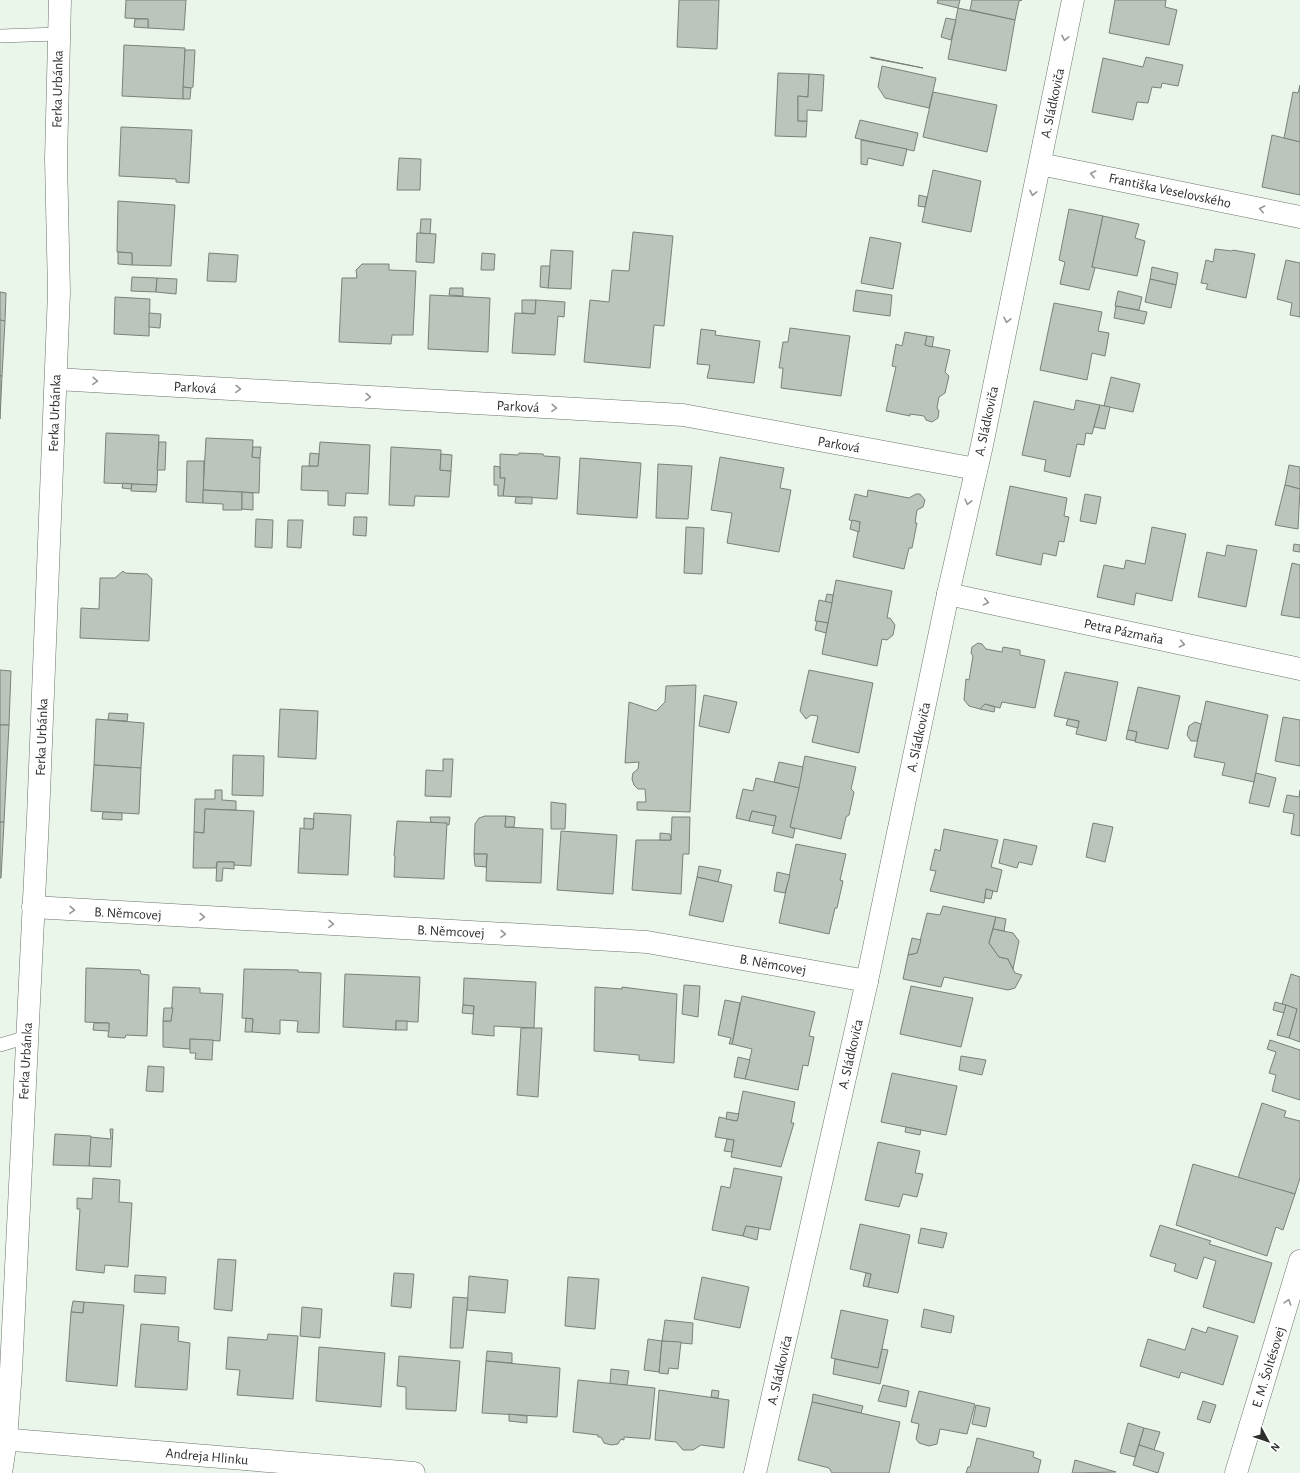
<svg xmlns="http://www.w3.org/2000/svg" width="1300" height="1473" font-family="'Alegreya Sans',sans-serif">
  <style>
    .building { fill: #bbc5bb; stroke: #798279 }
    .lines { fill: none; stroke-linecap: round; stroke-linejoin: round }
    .service-casing { stroke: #6a736a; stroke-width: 14 }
    .minor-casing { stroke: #6a736a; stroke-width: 23 }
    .service { stroke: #fff; stroke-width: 13 }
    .minor { stroke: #fff; stroke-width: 22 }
    .oneway { stroke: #969896 }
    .labels { text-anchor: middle; stroke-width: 3; stroke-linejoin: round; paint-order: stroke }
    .street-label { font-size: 14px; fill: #2c302c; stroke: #fff }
  </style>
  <rect width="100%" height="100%" fill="#ebf6eb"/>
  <g class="building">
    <polygon points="126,0 186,0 184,30 148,28 148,19 125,18"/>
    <polygon points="679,0 719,0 717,49 677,47"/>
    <polygon points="938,0 960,0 958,8 937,3"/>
    <polygon points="972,0 1022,0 1019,1 1015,20 970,10"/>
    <polygon points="1115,0 1166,0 1165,7 1177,10 1169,45 1109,33"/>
    <polygon points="958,8 1015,20 1006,71 948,59"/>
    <polygon points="946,18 956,20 951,40 941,37"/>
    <polygon points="135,19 148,19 148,28 134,27"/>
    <polygon points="124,45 185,48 183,99 122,96"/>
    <polygon points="185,50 195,50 193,87 191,88 183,87"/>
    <polygon points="870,57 923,68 871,58"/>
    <polygon points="1146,57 1183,65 1178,86 1162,83 1161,88 1152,87 1148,103 1137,102 1133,120 1092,112 1103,58 1143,67"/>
    <polygon points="882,66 936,78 929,108 885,98 878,87"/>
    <polygon points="778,73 809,74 808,97 798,96 798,121 807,121 806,137 775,136"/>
    <polygon points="809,74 824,75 822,111 807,110 807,121 798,121 798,96 808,97"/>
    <polygon points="1300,85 1300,142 1284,138 1293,92 1298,93"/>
    <polygon points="183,87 191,88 190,99 183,99"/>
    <polygon points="933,92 997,105 987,152 923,137"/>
    <polygon points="860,120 918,133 914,151 855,138"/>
    <polygon points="121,127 192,130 189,183 176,182 176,179 119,176"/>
    <polygon points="1272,135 1300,142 1300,195 1262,187"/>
    <polygon points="861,140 907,149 903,166 868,158 867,165 861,164"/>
    <polygon points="399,158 421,159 420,190 397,190"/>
    <polygon points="933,170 981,181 971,232 922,222"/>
    <polygon points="919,195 927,197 925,207 918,206"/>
    <polygon points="118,201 175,205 171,266 132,265 132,253 117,252"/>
    <polygon points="1069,209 1103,216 1092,267 1095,268 1089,290 1060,284 1065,262 1059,260"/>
    <polygon points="1103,216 1139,224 1135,238 1145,241 1137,276 1092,267"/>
    <polygon points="421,219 431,219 430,234 420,233"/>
    <polygon points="633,232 673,236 664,326 654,325 650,368 584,362 590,300 609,302 612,270 629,271"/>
    <polygon points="417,233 436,234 434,263 416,262"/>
    <polygon points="870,237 901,243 893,289 861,283"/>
    <polygon points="1215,249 1232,251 1233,250 1255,254 1246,298 1206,289 1208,284 1201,283 1206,260 1213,262"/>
    <polygon points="551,250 573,251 571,289 548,288"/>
    <polygon points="118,252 132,253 132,265 118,264"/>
    <polygon points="209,253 238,255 236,282 207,281"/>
    <polygon points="482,253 495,254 494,270 481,270"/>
    <polygon points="1286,260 1300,263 1300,317 1290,315 1292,303 1277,299"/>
    <polygon points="362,264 389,264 389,270 416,271 413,335 392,335 391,344 339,342 342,278 357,278 356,270"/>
    <polygon points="541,266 550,266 548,288 540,287"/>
    <polygon points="1152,267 1178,273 1176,285 1150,279"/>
    <polygon points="132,277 157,278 156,292 131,291"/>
    <polygon points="157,278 177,279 176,294 156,292"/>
    <polygon points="1150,279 1176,285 1171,308 1145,302"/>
    <polygon points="450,288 463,288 463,296 449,295"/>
    <polygon points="856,290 892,295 890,316 853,311"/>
    <polygon points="1118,291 1142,297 1139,310 1115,306"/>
    <polygon points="0,292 6,293 5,321 0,320"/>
    <polygon points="430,295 490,298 488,352 428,349"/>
    <polygon points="115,297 150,299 149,336 114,334"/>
    <polygon points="522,300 536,300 535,314 522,313"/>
    <polygon points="536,300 565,302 564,317 558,316 555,355 512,353 515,313 535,314"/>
    <polygon points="1054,303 1102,312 1098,331 1109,333 1105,356 1092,353 1087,380 1040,370"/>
    <polygon points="1116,306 1147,312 1144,324 1114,318"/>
    <polygon points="149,313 161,314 160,328 149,327"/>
    <polygon points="0,320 5,321 2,376 0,376"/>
    <polygon points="790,328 850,336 841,396 781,388 783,368 779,368 783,342 788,342"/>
    <polygon points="701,329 716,331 715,335 760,341 754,383 707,378 710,365 697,364"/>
    <polygon points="905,332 927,336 925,345 950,350 945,372 949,376 945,393 939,397 937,408 939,411 938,418 932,422 926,420 924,416 910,414 910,416 886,411 896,367 892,366 896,344 902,346"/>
    <polygon points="927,336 934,337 932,347 925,345"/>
    <polygon points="0,376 2,376 0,419"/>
    <polygon points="1111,377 1140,384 1133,412 1104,406"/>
    <polygon points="1076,400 1100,405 1092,434 1086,433 1084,445 1077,444 1070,477 1044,471 1046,460 1022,455 1034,401 1074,410"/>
    <polygon points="1100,405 1110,407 1105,429 1094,427"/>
    <polygon points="106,433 159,435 157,485 104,483"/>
    <polygon points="206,438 253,440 252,457 260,458 259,493 203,490"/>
    <polygon points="159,442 166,442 165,470 157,470"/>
    <polygon points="320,442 370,445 368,494 346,493 345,506 328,505 328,491 301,490 302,466 318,466"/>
    <polygon points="253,447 261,447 260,458 252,457"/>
    <polygon points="391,447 441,450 440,470 451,471 449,497 415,496 414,506 389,505"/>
    <polygon points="310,453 319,454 318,466 309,466"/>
    <polygon points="519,453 543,454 544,456 560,457 557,499 503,496 505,478 500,478 500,454 518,455"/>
    <polygon points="441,454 452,455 451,471 440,470"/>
    <polygon points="720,457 784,468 780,488 791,490 779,552 727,543 732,513 711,510"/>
    <polygon points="580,458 641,463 637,518 577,514"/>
    <polygon points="187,461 204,461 203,503 186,502"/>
    <polygon points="658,464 692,466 688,519 656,518"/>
    <polygon points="1289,465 1300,467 1300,489 1285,485"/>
    <polygon points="494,466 500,467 500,478 505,478 503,496 498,496 498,485 494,485"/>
    <polygon points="123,483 132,484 131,489 122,488"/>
    <polygon points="132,484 157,485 156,492 131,491"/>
    <polygon points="1285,485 1300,489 1298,529 1275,525"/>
    <polygon points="1010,486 1067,498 1064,516 1069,517 1064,542 1059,541 1056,556 1043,553 1041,565 996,555"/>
    <polygon points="203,490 242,492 242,510 223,510 223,504 203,503"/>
    <polygon points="868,490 909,498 916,494 920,494 925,500 923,507 917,510 915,523 917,523 912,548 909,548 904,569 853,557 860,522 849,520 855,494 867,497"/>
    <polygon points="242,492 253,493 253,510 242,509"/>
    <polygon points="1085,494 1101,497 1096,524 1080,521"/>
    <polygon points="516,497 532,497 532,504 515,503"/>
    <polygon points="354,517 367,517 366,536 353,535"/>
    <polygon points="256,519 273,520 272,548 255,547"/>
    <polygon points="288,520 303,520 301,548 287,547"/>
    <polygon points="852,520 860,522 859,532 850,529"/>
    <polygon points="686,527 704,528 702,574 684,573"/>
    <polygon points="1152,527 1186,534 1172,601 1136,593 1134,605 1097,597 1104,565 1124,569 1126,560 1145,564"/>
    <polygon points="1294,544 1300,545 1300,552 1293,551"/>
    <polygon points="1227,545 1257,550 1246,607 1198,597 1207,552 1225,556"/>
    <polygon points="1292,563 1300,565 1300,618 1281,615"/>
    <polygon points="123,571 125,573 147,574 152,579 149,641 80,638 81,608 99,609 100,578 115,578"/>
    <polygon points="836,580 892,591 887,618 890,618 895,625 893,635 887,640 882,639 877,666 822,654"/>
    <polygon points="827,594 833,595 832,603 825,602"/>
    <polygon points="819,600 832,603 828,623 815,621"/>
    <polygon points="817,621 828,623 826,633 815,630"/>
    <polygon points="978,643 982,644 986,649 1002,652 1003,647 1020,650 1020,655 1045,660 1035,708 1002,702 1000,708 985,704 980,709 969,706 964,700 966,679 969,680 973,656 971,653 972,647"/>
    <polygon points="0,670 11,671 9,725 0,725"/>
    <polygon points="809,670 873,683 859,753 812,742 818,716 811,715 806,719 800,711"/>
    <polygon points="1065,672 1118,682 1106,741 1076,734 1079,721 1054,716"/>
    <polygon points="696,685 690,812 637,810 637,802 646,802 645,789 638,789 634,785 632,779 633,773 638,769 639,762 625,763 629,702 656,711 665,702 666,686"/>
    <polygon points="1138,687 1180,696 1168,749 1135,742 1137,732 1128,730"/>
    <polygon points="704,695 737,702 729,733 699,726"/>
    <polygon points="1206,701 1268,715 1254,782 1222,775 1225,763 1194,757"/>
    <polygon points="985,704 995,707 994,712 980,709"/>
    <polygon points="280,709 318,711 316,759 278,757"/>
    <polygon points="109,713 128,714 127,721 108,720"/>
    <polygon points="1283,717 1300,720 1300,766 1275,761"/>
    <polygon points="96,719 144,723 141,768 94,765"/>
    <polygon points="1068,719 1079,721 1078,728 1066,725"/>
    <polygon points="1195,722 1201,724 1197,741 1191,741 1187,735 1189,726"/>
    <polygon points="0,725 9,725 4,822 0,822"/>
    <polygon points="1128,730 1137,732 1135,741 1126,739"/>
    <polygon points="233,755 264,756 263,796 232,795"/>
    <polygon points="805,756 856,767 851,789 854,792 849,815 846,817 841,839 790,827"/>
    <polygon points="443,759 453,759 451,797 425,796 426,770 443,771"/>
    <polygon points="779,762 803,767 799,788 774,782"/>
    <polygon points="94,765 141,768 139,814 91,811"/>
    <polygon points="1256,773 1276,778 1269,807 1249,803"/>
    <polygon points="756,778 799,788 790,827 795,829 793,838 772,833 776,816 752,811 749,821 736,818 743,789 753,791"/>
    <polygon points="215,790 222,790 222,800 236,801 236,810 205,809 204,833 194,832 195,799 215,799"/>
    <polygon points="1300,790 1300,836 1291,834 1294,814 1283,812 1287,795 1299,797"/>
    <polygon points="551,802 566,804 565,829 551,829"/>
    <polygon points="205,809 254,811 251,866 234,865 234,862 217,862 216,868 193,868 194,832 204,833"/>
    <polygon points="752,811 776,816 774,826 749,821"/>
    <polygon points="103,812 122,813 122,820 102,819"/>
    <polygon points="314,813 351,815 348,875 298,873 300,828 313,829"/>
    <polygon points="485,816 506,816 505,827 543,829 541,883 486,881 487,854 474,854 475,824 479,818"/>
    <polygon points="506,816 515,817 514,827 505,827"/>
    <polygon points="430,817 450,817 449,825 431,822"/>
    <polygon points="672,817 690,817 689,854 683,854 681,894 632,890 636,840 671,840"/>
    <polygon points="304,818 314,819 313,829 304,829"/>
    <polygon points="397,821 447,823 444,879 394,877 395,856 394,856"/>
    <polygon points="0,822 4,822 1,878 0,878"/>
    <polygon points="1093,823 1113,827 1105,862 1086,857"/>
    <polygon points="944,829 998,840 991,867 1002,870 997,892 986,889 984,903 930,891 936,871 930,870 935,849 940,851"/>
    <polygon points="561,831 617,835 613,894 557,890"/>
    <polygon points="660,833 670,834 671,840 660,840"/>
    <polygon points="1004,839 1037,846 1032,865 1019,862 1017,868 999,863"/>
    <polygon points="796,844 846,854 840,880 843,881 837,908 835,908 829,934 779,923"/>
    <polygon points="474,854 487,854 486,867 475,866"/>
    <polygon points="217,862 234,862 234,869 223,868 222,881 216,881"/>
    <polygon points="699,866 721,870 718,882 697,877"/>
    <polygon points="777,872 790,875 785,893 774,891"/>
    <polygon points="697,877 732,885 723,922 689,915"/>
    <polygon points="986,889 993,891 991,899 985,898"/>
    <polygon points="943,906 996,917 989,943 999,957 1008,959 1015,973 1022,975 1015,988 1008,990 944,977 941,987 903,979 908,955 917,953 927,913 940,915"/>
    <polygon points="996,917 1006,919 1004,931 993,929"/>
    <polygon points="993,929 1013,933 1019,941 1013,969 1008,959 999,957 989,943"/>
    <polygon points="912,938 921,940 917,953 908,955"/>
    <polygon points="86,968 140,970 141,974 149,975 147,1036 126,1035 125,1038 108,1037 109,1023 85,1022"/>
    <polygon points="244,969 298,970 298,972 321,973 319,1033 297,1032 298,1021 280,1020 280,1034 252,1032 253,1019 242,1018"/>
    <polygon points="345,974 420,977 418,1022 396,1021 396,1030 343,1027"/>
    <polygon points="1291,974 1300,977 1300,1042 1289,1038 1297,1009 1282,1004"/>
    <polygon points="464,978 536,982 534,1028 494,1026 494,1036 472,1034 474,1006 463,1005"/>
    <polygon points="684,985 700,986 698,1017 682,1014"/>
    <polygon points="911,986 973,998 961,1047 900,1034"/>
    <polygon points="173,987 200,988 200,993 223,994 220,1041 190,1039 190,1049 163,1047 163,1021 171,1021"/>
    <polygon points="595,987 622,989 622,987 677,994 674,1063 639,1060 639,1055 594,1051"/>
    <polygon points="742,996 815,1012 809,1036 814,1037 808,1066 803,1065 798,1090 745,1079 752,1049 732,1044"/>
    <polygon points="725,1000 740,1003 732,1044 729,1044 731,1038 718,1035"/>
    <polygon points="1275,1002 1286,1005 1284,1013 1273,1010"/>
    <polygon points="463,1005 474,1006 473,1014 462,1013"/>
    <polygon points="1286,1005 1297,1009 1289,1038 1277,1035"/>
    <polygon points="164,1008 173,1008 171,1021 163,1021"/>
    <polygon points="246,1018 253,1019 252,1032 245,1032"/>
    <rect x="396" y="1021" width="11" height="9"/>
    <polygon points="94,1023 109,1023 109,1031 93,1030"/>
    <polygon points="521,1028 542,1028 538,1097 517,1095"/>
    <polygon points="190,1039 213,1040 212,1060 195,1059 196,1053 190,1053"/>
    <polygon points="1270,1040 1300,1050 1300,1100 1272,1091 1276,1075 1269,1073 1276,1052 1267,1049"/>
    <polygon points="961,1056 986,1060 982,1075 959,1070"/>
    <polygon points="738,1057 750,1060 745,1079 734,1077"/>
    <polygon points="148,1066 164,1067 163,1092 146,1091"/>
    <polygon points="892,1073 957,1086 946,1135 881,1122"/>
    <polygon points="743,1091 795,1102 791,1123 794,1123 781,1167 731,1157 734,1140 715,1137 719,1117 737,1121"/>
    <polygon points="1262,1103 1286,1111 1284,1117 1300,1121 1300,1178 1295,1194 1238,1178"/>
    <polygon points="727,1112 739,1114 737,1121 726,1119"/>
    <polygon points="906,1127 921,1130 920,1135 905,1132"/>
    <polygon points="110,1129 113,1129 111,1167 89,1166 90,1137 111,1139"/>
    <polygon points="55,1134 91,1136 89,1166 53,1165"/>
    <polygon points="727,1139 734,1140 732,1152 724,1151"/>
    <polygon points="878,1142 920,1151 915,1173 923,1174 917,1197 903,1194 899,1207 865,1200"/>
    <polygon points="1193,1164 1295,1194 1283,1230 1276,1227 1267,1256 1176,1225"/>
    <polygon points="734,1168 782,1177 770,1230 746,1226 743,1236 712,1230 721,1186 730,1188"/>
    <polygon points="93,1178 120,1180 119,1202 132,1203 128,1267 105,1265 104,1273 76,1270 80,1209 77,1209 77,1198 92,1199"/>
    <polygon points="860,1224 910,1235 898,1293 868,1287 871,1274 850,1269"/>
    <polygon points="1160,1225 1211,1241 1209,1244 1272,1263 1254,1323 1203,1307 1216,1261 1204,1257 1197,1279 1174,1271 1176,1264 1150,1256"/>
    <polygon points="746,1226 759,1228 757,1240 743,1236"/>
    <polygon points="921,1228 947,1233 943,1248 918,1243"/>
    <polygon points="218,1259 236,1260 232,1311 214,1309"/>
    <polygon points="394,1273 414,1274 411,1308 391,1306"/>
    <polygon points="866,1273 871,1274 868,1287 863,1286"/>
    <polygon points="135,1275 166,1277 165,1294 134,1292"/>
    <polygon points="469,1276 508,1280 505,1313 467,1310"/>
    <polygon points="568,1277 599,1279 595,1329 565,1326"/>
    <polygon points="702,1277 749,1287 740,1328 694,1319"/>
    <polygon points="453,1297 468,1298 463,1348 450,1348"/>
    <polygon points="73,1301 84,1302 83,1313 71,1312"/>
    <polygon points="84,1302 124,1305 117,1386 66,1381 71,1312 83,1313"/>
    <polygon points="302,1307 322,1309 320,1338 300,1336"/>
    <polygon points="924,1309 954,1316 951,1333 921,1327"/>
    <polygon points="841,1310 888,1320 878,1368 831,1358"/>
    <polygon points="665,1320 693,1323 692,1344 662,1341"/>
    <polygon points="141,1324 179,1327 178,1341 190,1343 187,1390 135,1387"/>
    <polygon points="1208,1327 1238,1336 1223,1385 1181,1372 1179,1378 1140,1366 1148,1339 1185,1350 1192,1328 1206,1333"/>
    <polygon points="268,1334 298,1336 293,1399 237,1395 240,1370 226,1369 228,1337 267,1340"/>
    <polygon points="648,1339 662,1341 659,1372 644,1370"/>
    <polygon points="662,1341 681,1342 678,1369 669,1368 668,1374 659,1373"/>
    <polygon points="319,1347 385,1353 381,1407 316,1401"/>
    <polygon points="882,1349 888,1350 880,1384 833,1374 835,1359 878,1368"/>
    <polygon points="487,1351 512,1353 512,1363 486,1361"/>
    <polygon points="399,1356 460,1361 456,1411 406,1409 406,1387 397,1386"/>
    <polygon points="486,1361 560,1368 557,1417 482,1413"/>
    <polygon points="611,1369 629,1371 627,1385 610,1384"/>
    <polygon points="578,1380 655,1388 650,1439 624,1437 624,1440 621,1439 618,1444 611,1445 604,1443 601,1437 598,1437 598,1435 573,1432"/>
    <polygon points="883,1385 909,1391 906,1407 878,1401"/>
    <polygon points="659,1390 729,1400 724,1448 701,1445 693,1450 683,1450 676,1442 655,1440"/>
    <polygon points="712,1390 719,1391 718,1398 711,1397"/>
    <polygon points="919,1391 975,1404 967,1434 940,1429 937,1444 929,1446 919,1443 916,1439 919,1424 911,1422"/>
    <polygon points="813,1394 863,1406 861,1413 812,1402"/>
    <polygon points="1203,1401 1216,1405 1210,1423 1197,1419"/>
    <polygon points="812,1402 900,1422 889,1473 832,1473 829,1468 798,1460"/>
    <polygon points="976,1405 990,1408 986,1427 972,1424"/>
    <polygon points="509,1414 527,1416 527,1423 509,1421"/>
    <polygon points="1128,1423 1144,1428 1135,1457 1120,1453"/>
    <polygon points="1144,1428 1160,1432 1154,1450 1139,1445"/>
    <polygon points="977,1438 1034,1452 1033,1457 1041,1460 1038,1473 966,1473 968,1467 970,1467"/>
    <polygon points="1139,1445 1164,1453 1158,1473 1133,1465"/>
    <polygon points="1075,1460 1116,1472 1072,1473"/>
  </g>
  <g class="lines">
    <defs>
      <g id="service">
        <polyline points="0,36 58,34"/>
        <polyline points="0,1045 27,1037"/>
      </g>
      <g id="minor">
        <polyline points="1040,164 1300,217"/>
        <polyline points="56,379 683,415 976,469"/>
        <polyline points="948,594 1300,669"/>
        <polyline points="33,907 647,942 867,981"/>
        <polyline points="0,1439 414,1473"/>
        <polyline points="1,1473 6,1440 11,1370 38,818 59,292 56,159 60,0"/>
        <polyline points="755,1473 867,981 948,594 982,445 1073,0"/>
        <polyline points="1236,1473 1300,1261"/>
      </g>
    </defs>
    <use href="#service" class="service-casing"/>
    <use href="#minor" class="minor-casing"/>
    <use href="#service" class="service"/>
    <use href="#minor" class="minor"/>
  </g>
  <defs><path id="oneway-chevron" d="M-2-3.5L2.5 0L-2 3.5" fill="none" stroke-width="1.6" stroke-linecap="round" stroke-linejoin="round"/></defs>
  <g class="oneway">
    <use href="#oneway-chevron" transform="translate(1065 38) rotate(102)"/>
    <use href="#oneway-chevron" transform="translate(1093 174) rotate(-168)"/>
    <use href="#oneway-chevron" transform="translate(1033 193) rotate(102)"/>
    <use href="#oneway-chevron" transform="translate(1262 209) rotate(-168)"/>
    <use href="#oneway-chevron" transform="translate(1007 320) rotate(102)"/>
    <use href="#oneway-chevron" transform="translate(95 381) rotate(3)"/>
    <use href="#oneway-chevron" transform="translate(238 389) rotate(3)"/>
    <use href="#oneway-chevron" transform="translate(368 397) rotate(3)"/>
    <use href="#oneway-chevron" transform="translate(554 408) rotate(3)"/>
    <use href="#oneway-chevron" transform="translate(968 502) rotate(103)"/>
    <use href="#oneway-chevron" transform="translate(986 602) rotate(12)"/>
    <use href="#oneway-chevron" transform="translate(1182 644) rotate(12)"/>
    <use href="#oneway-chevron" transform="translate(72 910) rotate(3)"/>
    <use href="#oneway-chevron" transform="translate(202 917) rotate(3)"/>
    <use href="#oneway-chevron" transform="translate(331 924) rotate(3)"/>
    <use href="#oneway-chevron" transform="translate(503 934) rotate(3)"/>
    <use href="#oneway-chevron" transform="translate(1288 1302) rotate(-73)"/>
  </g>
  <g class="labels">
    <g class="street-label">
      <text transform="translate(57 89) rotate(-89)" y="5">Ferka Urbánka</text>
      <text transform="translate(1052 103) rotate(-78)" y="5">A. Sládkoviča</text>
      <text transform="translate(1170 190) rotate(12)" y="5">Františka Veselovského</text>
      <text transform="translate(195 387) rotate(3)" y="5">Parková</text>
      <text transform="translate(518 406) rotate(3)" y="5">Parková</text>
      <text transform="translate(54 413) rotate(-88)" y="5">Ferka Urbánka</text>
      <text transform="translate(986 421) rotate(-78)" y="5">A. Sládkoviča</text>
      <text transform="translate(839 444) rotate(10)" y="5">Parková</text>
      <text transform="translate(1124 631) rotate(12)" y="5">Petra Pázmaňa</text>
      <text transform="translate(41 737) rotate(-88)" y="5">Ferka Urbánka</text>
      <text transform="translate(918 737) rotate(-78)" y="5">A. Sládkoviča</text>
      <text transform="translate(128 913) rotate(3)" y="5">B. Němcovej</text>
      <text transform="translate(451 931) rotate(3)" y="5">B. Němcovej</text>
      <text transform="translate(773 964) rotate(10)" y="5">B. Němcovej</text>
      <text transform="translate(850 1054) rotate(-77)" y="5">A. Sládkoviča</text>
      <text transform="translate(25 1061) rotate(-87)" y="5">Ferka Urbánka</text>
      <text transform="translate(1268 1367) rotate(-73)" y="5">E. M. Šoltésovej</text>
      <text transform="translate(779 1370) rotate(-77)" y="5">A. Sládkoviča</text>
      <text transform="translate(207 1456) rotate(5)" y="5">Andreja Hlinku</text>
    </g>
  </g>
  <g transform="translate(1268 1441) rotate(130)" stroke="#ffffff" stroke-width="3" paint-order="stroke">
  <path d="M0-3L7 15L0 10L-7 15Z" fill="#2c302c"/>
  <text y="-6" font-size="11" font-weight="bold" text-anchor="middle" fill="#2c302c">N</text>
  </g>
</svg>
